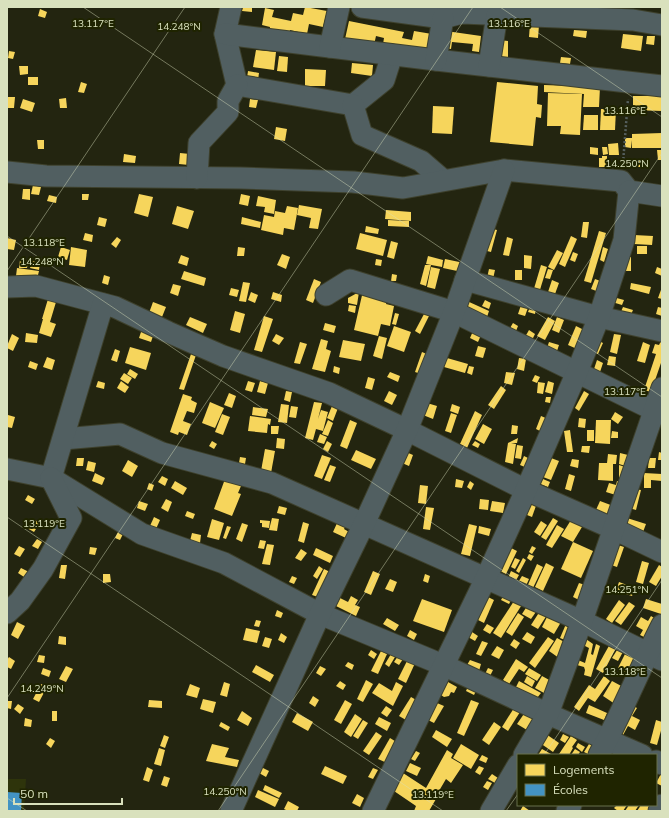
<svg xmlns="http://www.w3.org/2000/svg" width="669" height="818" font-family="Mulish,sans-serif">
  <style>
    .built { fill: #2e340b }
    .homes { fill: #f6d55c }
    .schools { fill: #4393c3 }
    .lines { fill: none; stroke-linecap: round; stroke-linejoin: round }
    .minor-casing { stroke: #3e412d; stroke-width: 23 }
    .path { stroke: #56605f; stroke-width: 2.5; stroke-dasharray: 2 2; stroke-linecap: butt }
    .minor { stroke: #515f61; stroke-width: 21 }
    .ticks { fill: none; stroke: #d9e1bd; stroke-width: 1; stroke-opacity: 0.45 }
    .ticks-label { font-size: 10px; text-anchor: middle; fill: #d9e1bd; stroke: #1f2400; stroke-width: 4; stroke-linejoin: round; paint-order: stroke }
  </style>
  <rect width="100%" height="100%" fill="#232510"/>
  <polygon class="built" points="7,779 26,779 24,811 7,811"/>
  <g class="homes">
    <polygon points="243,7 252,7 252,12 242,11"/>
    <polygon points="305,7 327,11 323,27 309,24 307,34 290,30 288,38 269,34 270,27 262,25 265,8 274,10 272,17 291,21 293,13 303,15"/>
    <polygon points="40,9 47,12 45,18 38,16"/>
    <polygon points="349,21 404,32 402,38 412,40 414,31 432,34 429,53 383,44 384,38 376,36 374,45 345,39"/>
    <polygon points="530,24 539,25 538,38 529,37"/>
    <polygon points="574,30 587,31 586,38 573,36"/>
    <polygon points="446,31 481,36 479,52 472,51 473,44 452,42 451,49 444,48"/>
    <polygon points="623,34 643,36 641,51 621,48"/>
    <polygon points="647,36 655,36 654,45 646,44"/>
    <polygon points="499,40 508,41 508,57 498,57"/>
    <polygon points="256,50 276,52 274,70 253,67"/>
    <polygon points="9,51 15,52 13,59 8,58"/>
    <polygon points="279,56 288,57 287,72 277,71"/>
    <polygon points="561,57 571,58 570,64 560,63"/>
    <polygon points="352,63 373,65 372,76 351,73"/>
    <polygon points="19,66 28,66 28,74 20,75"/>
    <polygon points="305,69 326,70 325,86 305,86"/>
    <polygon points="248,71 259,73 258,80 247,78"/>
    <rect x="28" y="77" width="10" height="8"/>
    <polygon points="81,82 87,84 84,93 78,92"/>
    <polygon points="497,82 538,86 537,104 542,105 541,118 536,117 533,146 490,142"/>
    <polygon points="544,85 600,87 599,107 583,107 584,94 544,92"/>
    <polygon points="548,93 582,94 580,135 560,134 561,126 547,126"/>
    <polygon points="633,96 662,96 662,111 633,110"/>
    <polygon points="7,97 15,97 14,108 7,108"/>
    <polygon points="66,98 67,108 60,108 59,99"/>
    <polygon points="23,99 35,103 32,112 20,108"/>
    <polygon points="250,99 258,100 256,108 249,107"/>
    <polygon points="433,106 454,107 452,134 432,133"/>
    <polygon points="601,109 616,109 615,130 600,130"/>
    <polygon points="584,115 598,115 598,130 583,130"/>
    <polygon points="276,127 287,129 285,141 274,139"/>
    <polygon points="662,133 662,148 632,148 632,140 631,148 625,147 625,138 632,138 632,134"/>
    <polygon points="37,140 44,140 44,149 38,149"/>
    <polygon points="618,143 619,155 609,155 608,144"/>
    <polygon points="590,147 598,148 598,155 590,154"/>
    <polygon points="602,147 607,147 608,154 603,155"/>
    <polygon points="657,150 662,150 662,160 658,160"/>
    <polygon points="180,153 190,154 189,165 179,164"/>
    <polygon points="124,154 136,156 135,163 123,162"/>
    <polygon points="602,156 607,156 607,167 599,167 599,158 602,158"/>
    <polygon points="631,159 640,160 640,167 631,167"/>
    <polygon points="33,185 41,187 39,195 31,194"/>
    <polygon points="23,189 30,189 30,200 22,199"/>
    <polygon points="82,194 89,194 88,200 82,200"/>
    <polygon points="139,194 153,197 148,217 134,213"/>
    <polygon points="241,194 250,196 248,206 239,204"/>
    <polygon points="49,195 57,197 56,203 47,201"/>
    <polygon points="258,196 276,200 274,214 264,212 265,207 256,206"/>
    <polygon points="299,205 322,209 318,229 309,228 311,218 297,215"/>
    <polygon points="177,206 194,211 188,229 172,224"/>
    <polygon points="287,206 298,208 294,230 284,228 283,235 261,230 264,215 274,217 275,211 285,213"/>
    <polygon points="386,210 411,212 411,221 385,219"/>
    <polygon points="99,217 107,219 105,227 97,225"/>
    <polygon points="242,217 261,222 260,228 241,224"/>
    <polygon points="388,220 409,221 409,227 388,226"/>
    <polygon points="583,222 589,222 587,238 581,237"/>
    <polygon points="366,226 379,229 378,234 365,232"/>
    <polygon points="489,228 497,230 491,252 483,250"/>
    <polygon points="599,231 606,233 591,283 584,281"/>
    <polygon points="85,233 93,235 92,242 83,240"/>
    <polygon points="360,233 387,240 383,256 356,249"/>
    <polygon points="634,235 653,236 652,245 634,244"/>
    <polygon points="571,236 577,239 565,267 559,264"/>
    <polygon points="117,237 121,240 116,248 111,244"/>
    <polygon points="507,237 513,239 509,256 503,255"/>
    <polygon points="7,238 16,240 14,250 7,249"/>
    <polygon points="391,241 398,243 394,259 387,257"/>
    <rect x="637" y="246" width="10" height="8"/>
    <polygon points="61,247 70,250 67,260 58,257"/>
    <polygon points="71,247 87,250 85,267 69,265"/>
    <polygon points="238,247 245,248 244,256 237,256"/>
    <polygon points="603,247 608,249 604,262 600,260"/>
    <polygon points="557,250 563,253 554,270 548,267"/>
    <polygon points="573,252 578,254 575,262 570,260"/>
    <polygon points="282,254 290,257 286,269 277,265"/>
    <polygon points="181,255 189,258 187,266 178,263"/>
    <polygon points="524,255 532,256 531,269 524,268"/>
    <polygon points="428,256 443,260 442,267 426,264"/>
    <rect x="626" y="257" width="5" height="14"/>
    <polygon points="376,259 382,260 381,266 375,265"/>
    <polygon points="445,259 464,263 462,272 443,268"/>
    <polygon points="20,260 28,261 27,268 19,268"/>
    <polygon points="32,261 40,263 39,270 30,268"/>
    <polygon points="425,265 431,265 426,286 420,284"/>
    <polygon points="541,265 547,267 539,293 533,292"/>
    <polygon points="431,267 440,269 435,289 427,287"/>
    <polygon points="657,267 662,269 662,276 655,273"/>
    <polygon points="17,268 39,271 37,279 16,276"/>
    <polygon points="489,269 495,270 493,279 487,278"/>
    <polygon points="548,269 553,270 550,279 545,278"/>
    <rect x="515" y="270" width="7" height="10"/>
    <polygon points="184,271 206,278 204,286 181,279"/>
    <polygon points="392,274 397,275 396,281 391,281"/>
    <polygon points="104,275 110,277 108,285 102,283"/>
    <polygon points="314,279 321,282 313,303 306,300"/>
    <polygon points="595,279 603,282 599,292 591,289"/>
    <polygon points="552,280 559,283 555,294 548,292"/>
    <polygon points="243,282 250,283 246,302 239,301"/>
    <polygon points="631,283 651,287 649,294 630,289"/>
    <polygon points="173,284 181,286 178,296 170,293"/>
    <polygon points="662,287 662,299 658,298"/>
    <polygon points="231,288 239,290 237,297 229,295"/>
    <polygon points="363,291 388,297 386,304 394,306 390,326 381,324 378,336 354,330"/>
    <polygon points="251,292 258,295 255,303 248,300"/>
    <polygon points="273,292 282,295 281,302 271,299"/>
    <polygon points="359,292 357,305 348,303 348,298"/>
    <polygon points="613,297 624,300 622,305 612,302"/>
    <polygon points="48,299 56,302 50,322 56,324 51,337 39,333 43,319 42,319"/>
    <polygon points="485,300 491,303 489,309 482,306"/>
    <polygon points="467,301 489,311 487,317 464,308"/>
    <polygon points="153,302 166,307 162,317 149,313"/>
    <polygon points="522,302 529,305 525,316 518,314"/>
    <polygon points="349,305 356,306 355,313 348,311"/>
    <polygon points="530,307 536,308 535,314 528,312"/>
    <polygon points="623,307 633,310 630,317 620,314"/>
    <polygon points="658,307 662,308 662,316 656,314"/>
    <polygon points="235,311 245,314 240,333 230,330"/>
    <polygon points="395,313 399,314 396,325 392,324"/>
    <polygon points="424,314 429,316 420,334 415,331"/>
    <polygon points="264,316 273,319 262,352 254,350"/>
    <polygon points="190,317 207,324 203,333 186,325"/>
    <polygon points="548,317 555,321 545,340 537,336"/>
    <polygon points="557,317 564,320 559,333 552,330"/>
    <polygon points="325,323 336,326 334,333 323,330"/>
    <polygon points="513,323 518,326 516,331 510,328"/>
    <polygon points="394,326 411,332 404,352 387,346"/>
    <polygon points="576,326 584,330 577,349 568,345"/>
    <polygon points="142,329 154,333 151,342 139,338"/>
    <polygon points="474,329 482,333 478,342 470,338"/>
    <polygon points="529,330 535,334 532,340 525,337"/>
    <polygon points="26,333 38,335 37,343 25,342"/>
    <polygon points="12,334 19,338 13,351 7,348 7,346"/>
    <polygon points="276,334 284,338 279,345 272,341"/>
    <polygon points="614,334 621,335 617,354 610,352"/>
    <polygon points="379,336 387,338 382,359 373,356"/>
    <polygon points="321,339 328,341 326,349 331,351 325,372 312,369"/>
    <polygon points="343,340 365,344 361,361 339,357"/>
    <polygon points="597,340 603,343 598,354 592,352"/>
    <polygon points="661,341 662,341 662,360 651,392 644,390 656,354 652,353 655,344 659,345"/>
    <polygon points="300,342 307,344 300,364 294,363"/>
    <polygon points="549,342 559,345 557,351 547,348"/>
    <polygon points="643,342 650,345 645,363 637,361"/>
    <polygon points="478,346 486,348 483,358 475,356"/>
    <polygon points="130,347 151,353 146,370 125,363"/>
    <polygon points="115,349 120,351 117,362 111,360"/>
    <polygon points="422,352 429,355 421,374 415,372"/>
    <polygon points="191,354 196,355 184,390 179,389"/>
    <polygon points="609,356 616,357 615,366 607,365"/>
    <polygon points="47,357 55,360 52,370 43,367"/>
    <polygon points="447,358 468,364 465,373 444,367"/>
    <polygon points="519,358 526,359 524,371 517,369"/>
    <polygon points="597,360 603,363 600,372 594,369"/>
    <polygon points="30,361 38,364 36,370 28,367"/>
    <polygon points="334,366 340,368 339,374 333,372"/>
    <polygon points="469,366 474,367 472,375 467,373"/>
    <polygon points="130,369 138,374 135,379 127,374"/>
    <polygon points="390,372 400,376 398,382 387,377"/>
    <polygon points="506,372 515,373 512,385 504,383"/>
    <polygon points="124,373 132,378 128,384 120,379"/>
    <polygon points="535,375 540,377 537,383 532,381"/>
    <polygon points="368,377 375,379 372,390 365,388"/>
    <polygon points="98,381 105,383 104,389 96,387"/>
    <polygon points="121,381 129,387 125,393 117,388"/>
    <polygon points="248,381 255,383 252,392 245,390"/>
    <polygon points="260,381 268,383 265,394 257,392"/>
    <polygon points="548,381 554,383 552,394 545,392"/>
    <polygon points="538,382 545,383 543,394 537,393"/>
    <polygon points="501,386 506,390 494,409 488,405"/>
    <polygon points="286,391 292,392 290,402 284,400"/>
    <polygon points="389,391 397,395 392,405 384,401"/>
    <polygon points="584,391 589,394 579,411 575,408"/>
    <polygon points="229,393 236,396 232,408 224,405"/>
    <polygon points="183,394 192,397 191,400 197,403 194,413 187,411 183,421 191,424 187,435 179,432 178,435 170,432"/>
    <polygon points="546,397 551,397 550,403 545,402"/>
    <polygon points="210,402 224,408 215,428 202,423"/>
    <polygon points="314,402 322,403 318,419 321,410 328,412 323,431 316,429 313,440 305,438"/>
    <polygon points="427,403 437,406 433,419 423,415"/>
    <polygon points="281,404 289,405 287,423 278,422"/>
    <polygon points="452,404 460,407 458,414 450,411"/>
    <polygon points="291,406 298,407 296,418 289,417"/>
    <polygon points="332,406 338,408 333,421 327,418"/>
    <polygon points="253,407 268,409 266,417 252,415"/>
    <polygon points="475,411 482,415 467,448 460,444"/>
    <polygon points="615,412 623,417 618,424 611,419"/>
    <polygon points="451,413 457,415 451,433 445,431"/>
    <polygon points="222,414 230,417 223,435 215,432"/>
    <polygon points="8,415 15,417 12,428 7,427 7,419"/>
    <polygon points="250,416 271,419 270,425 268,424 267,433 248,431"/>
    <polygon points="541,416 548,419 542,432 536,429"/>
    <polygon points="579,418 586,419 585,428 578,427"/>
    <polygon points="328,420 333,423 328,436 322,434"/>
    <polygon points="350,420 357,423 347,449 340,446"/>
    <polygon points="596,420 611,420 610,444 595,443"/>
    <polygon points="483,424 492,429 484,444 475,439"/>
    <polygon points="512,425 518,426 517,434 511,434"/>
    <polygon points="271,426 279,426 278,434 271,434"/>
    <polygon points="570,430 573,452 567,452 564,431"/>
    <rect x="587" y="430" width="7" height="11"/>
    <polygon points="612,431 618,432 618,438 611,438"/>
    <polygon points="320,434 327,437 324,444 317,442"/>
    <polygon points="277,438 285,439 284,449 276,448"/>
    <polygon points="518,438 517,443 511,443 516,444 513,464 505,462 508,443"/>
    <polygon points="212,441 217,444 214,449 209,446"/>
    <polygon points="327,441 332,444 328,452 323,449"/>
    <polygon points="475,441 480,444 478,448 472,445"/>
    <polygon points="517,445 523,446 521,459 515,458"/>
    <polygon points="582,446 590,446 589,453 581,452"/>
    <polygon points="265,449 275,451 271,473 261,471"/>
    <polygon points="356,450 376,459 371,469 351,460"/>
    <polygon points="406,452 413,455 409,466 402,463"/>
    <polygon points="659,452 662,453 662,460 658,460"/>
    <polygon points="620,453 632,456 629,467 619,464"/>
    <polygon points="608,454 617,455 616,464 613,464 613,481 598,480 599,463 607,463"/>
    <polygon points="322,455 331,458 322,479 314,476"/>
    <polygon points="524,456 530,459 527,468 520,465"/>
    <polygon points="240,457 246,458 245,464 239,463"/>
    <polygon points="77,458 84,458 83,466 76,466"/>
    <polygon points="551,458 559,461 551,480 543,477"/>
    <polygon points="649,458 656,458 655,468 648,468"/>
    <polygon points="572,459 579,460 578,468 570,466"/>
    <polygon points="128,460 138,466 132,477 122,471"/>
    <polygon points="88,461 96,463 94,472 86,470"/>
    <polygon points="330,465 336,467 330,482 324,480"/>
    <polygon points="619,465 628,468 624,481 619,479"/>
    <polygon points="95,473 105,478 102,485 92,481"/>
    <polygon points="644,473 662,474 662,481 651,480 651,488 644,488"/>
    <polygon points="569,474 575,476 571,491 565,489"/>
    <polygon points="162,476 168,479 165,486 158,482"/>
    <polygon points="225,479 241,486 238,493 241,494 232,516 214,509"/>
    <polygon points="456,479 464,481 462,488 455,487"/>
    <polygon points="543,479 550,482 548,487 540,484"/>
    <polygon points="175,481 187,488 183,495 171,488"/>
    <polygon points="470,481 474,484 471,490 467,487"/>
    <polygon points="617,481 624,483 619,496 606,492 609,483 616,485"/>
    <polygon points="149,483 154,485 152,491 147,489"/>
    <polygon points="420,485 428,486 426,504 418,503"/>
    <polygon points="634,489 641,490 636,510 629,508"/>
    <polygon points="28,495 35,499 32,504 25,500"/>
    <polygon points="166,499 172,502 168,512 161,508"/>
    <polygon points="480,499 489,500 488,510 479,509"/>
    <polygon points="139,501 148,504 145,511 137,508"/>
    <polygon points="492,501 505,503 503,513 490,511"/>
    <polygon points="532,501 537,503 532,517 527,515"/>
    <polygon points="600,501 616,507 612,517 596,510"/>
    <polygon points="279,506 287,508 285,515 277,513"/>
    <polygon points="426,507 434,508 430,530 423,529"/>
    <polygon points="187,511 195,514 193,519 185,516"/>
    <polygon points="154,517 160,520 156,529 150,526"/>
    <polygon points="272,518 279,519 277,531 269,530"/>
    <polygon points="553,518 558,521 546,540 541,537"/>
    <polygon points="627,518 646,524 643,532 625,526"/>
    <polygon points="33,519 40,523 34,532 27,528"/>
    <polygon points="212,519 224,523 219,540 207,537"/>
    <polygon points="260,520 270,521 269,528 262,527 262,523 260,523"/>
    <polygon points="571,520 582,527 573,542 561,536"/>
    <polygon points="338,521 346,525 344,529 349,532 346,538 333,532"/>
    <polygon points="541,521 547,525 540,536 534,532"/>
    <polygon points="303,522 309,524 304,543 298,541"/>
    <polygon points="242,523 248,525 242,542 236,539"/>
    <polygon points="469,524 477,526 470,556 461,554"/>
    <polygon points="557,525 564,529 552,548 546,545"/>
    <polygon points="227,526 231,527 226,539 223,538"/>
    <polygon points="479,526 491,529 489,536 478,533"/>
    <polygon points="118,532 123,534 120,540 115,538"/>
    <polygon points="192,533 201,535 200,543 190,541"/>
    <polygon points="37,539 42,542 38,549 32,546"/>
    <polygon points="260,540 266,541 264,549 258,548"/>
    <polygon points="573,542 593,551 581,578 561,569"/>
    <polygon points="267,544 274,545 270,565 262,564"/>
    <polygon points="618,545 624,547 617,567 611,565"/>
    <polygon points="19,546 25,549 20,557 14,554"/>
    <polygon points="532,546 536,548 532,554 529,552"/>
    <polygon points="90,547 97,548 95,555 89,554"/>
    <polygon points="316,548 333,556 330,563 313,555"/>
    <polygon points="511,548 517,551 506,574 500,571"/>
    <polygon points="301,549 307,553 301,561 295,558"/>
    <polygon points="529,554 534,556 531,561 527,558"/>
    <polygon points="515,558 520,560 515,569 511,567"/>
    <polygon points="523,558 526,560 519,573 516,571"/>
    <polygon points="642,561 649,563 643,584 636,582"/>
    <polygon points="546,563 554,567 543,591 535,587"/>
    <polygon points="537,564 543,567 532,590 527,587"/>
    <polygon points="61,565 67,565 65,579 59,578"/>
    <polygon points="659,565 662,567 662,576 656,586 649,582"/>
    <polygon points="319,566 323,569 317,579 313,576"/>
    <polygon points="21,568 31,573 27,579 18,573"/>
    <polygon points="324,569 330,572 318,597 312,595"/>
    <polygon points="373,571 380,574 371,595 364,592"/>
    <polygon points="511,571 519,575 515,582 508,578"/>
    <polygon points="103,574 110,574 111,582 103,583"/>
    <polygon points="425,574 430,576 428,583 423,581"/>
    <polygon points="292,576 297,578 294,584 289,582"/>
    <polygon points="522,576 529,579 525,588 517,584"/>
    <polygon points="390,579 397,582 393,592 385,589"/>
    <polygon points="619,582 635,588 632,596 616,591"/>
    <polygon points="579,583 588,586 581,601 573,597"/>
    <polygon points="505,593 513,597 509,604 501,600"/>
    <polygon points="351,596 358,600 355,605 360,607 356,616 336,606 340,598 348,602"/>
    <polygon points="488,597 494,600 484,623 478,620"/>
    <polygon points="516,598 523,603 501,638 493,633"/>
    <polygon points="422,599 452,610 444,632 413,621"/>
    <polygon points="646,599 662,604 662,610 661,614 643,608"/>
    <polygon points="619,600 625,605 612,623 606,619"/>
    <polygon points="629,602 635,606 621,625 615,621"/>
    <polygon points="529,603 538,609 531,619 522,614"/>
    <polygon points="277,610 283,613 281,618 275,616"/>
    <polygon points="540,611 547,615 538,629 531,625"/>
    <polygon points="518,613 524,617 512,636 506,632"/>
    <polygon points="548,615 561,622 554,634 542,627"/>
    <polygon points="651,616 657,620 646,638 640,635 643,630 636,626 641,617 648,621"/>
    <polygon points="387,618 399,625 395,631 383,624"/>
    <polygon points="256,620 261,621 259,627 254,626"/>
    <polygon points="17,622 25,626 18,639 11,635"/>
    <polygon points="487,624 494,628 490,634 483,630"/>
    <polygon points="566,624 573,627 567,641 560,638"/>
    <polygon points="246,628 260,631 257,643 243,640"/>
    <polygon points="410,630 417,634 414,640 407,636"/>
    <polygon points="472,632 478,636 475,641 468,637"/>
    <polygon points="527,632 535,637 531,644 522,639"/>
    <polygon points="281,633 287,637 284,643 278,640"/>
    <polygon points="59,636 66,637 66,645 58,644"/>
    <polygon points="265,637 272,639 269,648 262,646"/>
    <polygon points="548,637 554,641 535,668 529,663"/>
    <polygon points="557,638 568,644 559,658 549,651"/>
    <polygon points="514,639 520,643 516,649 510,645"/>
    <polygon points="586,639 593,644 591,654 593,655 596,644 600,646 591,677 584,675 585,670 584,667 577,665 578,660 585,663 589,648 583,645"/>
    <polygon points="482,641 488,643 481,656 476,654"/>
    <polygon points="610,644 616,648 603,673 596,669"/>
    <polygon points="497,646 504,650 499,659 491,655"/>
    <polygon points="619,647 624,650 618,661 612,658"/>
    <polygon points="371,650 377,654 374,659 368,655"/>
    <polygon points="627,650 640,657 631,675 618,668"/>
    <polygon points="381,651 387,654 378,674 371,671"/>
    <polygon points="391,654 395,657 389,667 385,664"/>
    <polygon points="39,655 45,656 44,663 37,662"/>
    <polygon points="398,656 403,659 399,665 394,662"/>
    <polygon points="9,657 15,661 11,669 7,667 7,660"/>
    <polygon points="409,657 416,661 406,683 398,679"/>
    <polygon points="516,659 528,667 524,672 519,669 509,684 503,680"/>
    <polygon points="470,660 481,664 479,671 467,665"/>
    <polygon points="348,662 354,665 352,670 345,666"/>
    <polygon points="256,665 274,675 270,682 252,672"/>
    <polygon points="66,666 73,669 66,682 59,679"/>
    <polygon points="320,666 326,669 321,676 316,673"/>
    <polygon points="43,668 51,671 49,677 41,674"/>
    <polygon points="488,668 493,670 490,676 485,674"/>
    <polygon points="529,668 541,675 537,681 525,674"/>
    <polygon points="527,676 535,681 532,687 524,682"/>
    <polygon points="542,676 551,681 544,693 535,688"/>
    <polygon points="604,676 610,681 595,702 588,698 579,711 574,707 589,685 595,689"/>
    <polygon points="366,680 373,684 363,702 357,699"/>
    <polygon points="340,681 346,685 343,690 336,686"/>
    <polygon points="519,681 541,693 537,698 516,687"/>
    <polygon points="612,681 625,688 615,704 603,696"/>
    <polygon points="224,682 230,684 227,697 220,695"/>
    <polygon points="396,682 403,686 393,706 372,693 379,683 392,691"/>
    <polygon points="448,682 457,687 454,693 451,692 449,696 444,697 441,695"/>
    <polygon points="470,682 478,687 474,695 466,691"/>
    <polygon points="41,684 47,687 39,702 33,699"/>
    <polygon points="190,684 200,688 197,698 186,695"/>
    <polygon points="313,696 319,700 315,707 309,703"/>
    <polygon points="411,697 418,701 406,720 399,716"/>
    <polygon points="203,699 216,702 213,713 200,709"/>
    <polygon points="149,700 162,701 162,708 148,707"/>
    <polygon points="345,700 352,704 341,724 334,720"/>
    <polygon points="471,700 479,703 464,736 457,733"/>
    <polygon points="7,701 12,701 11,709 7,708"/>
    <polygon points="437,703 444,706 434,723 428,720"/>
    <polygon points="18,704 24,708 20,714 14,709"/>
    <polygon points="630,704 637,708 632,716 640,720 635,730 628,726 622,737 614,732"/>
    <polygon points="589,705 607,713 604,720 586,713"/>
    <polygon points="386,706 392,710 387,717 381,713"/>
    <polygon points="514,708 520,712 508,731 502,727"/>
    <polygon points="528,708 537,714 527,730 517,724"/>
    <rect x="52" y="711" width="5" height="10"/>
    <polygon points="242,711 252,718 248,726 237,720"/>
    <polygon points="297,713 313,722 308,731 292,722"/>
    <polygon points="355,714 362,719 351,737 344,732"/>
    <polygon points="379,717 391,723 387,731 375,724"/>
    <polygon points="25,718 32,720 31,727 24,726"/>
    <polygon points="363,720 368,723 358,739 353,736"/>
    <polygon points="656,720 662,722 662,727 657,745 650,743"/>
    <polygon points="221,722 230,727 228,731 219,726"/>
    <polygon points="494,722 501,727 489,745 482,740"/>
    <polygon points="436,730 452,739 447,747 432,737"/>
    <polygon points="376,732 382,736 369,755 363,751"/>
    <polygon points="546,734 559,743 553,752 540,743"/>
    <polygon points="563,734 569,737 565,743 560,740"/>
    <polygon points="164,735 169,737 165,748 160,746"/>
    <polygon points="571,736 577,740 572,747 573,748 569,755 561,755 559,754"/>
    <polygon points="594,736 601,740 590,755 584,752"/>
    <polygon points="50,738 55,741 51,748 46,744"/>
    <polygon points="390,738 398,743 387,763 378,759"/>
    <polygon points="578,743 585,747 582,752 576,747"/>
    <polygon points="212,744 229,748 225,757 239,760 237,767 206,761"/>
    <polygon points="461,744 479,755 471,769 453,758"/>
    <polygon points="159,748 165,750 161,766 154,764"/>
    <polygon points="542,749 551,754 550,755 538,755"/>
    <polygon points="575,749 580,752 578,755 571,755"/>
    <polygon points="447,750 453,754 451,758 463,765 451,783 446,779 436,796 430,791 429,794 436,799 429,811 414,811 416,806 394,791 403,773 426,788"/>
    <polygon points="416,751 420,753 415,761 411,759"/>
    <polygon points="482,755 488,758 486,763 479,760"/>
    <polygon points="410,763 421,768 417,776 406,771"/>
    <polygon points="325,766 347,776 343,784 321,774"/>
    <polygon points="479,766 484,768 480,775 475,772"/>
    <polygon points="147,767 153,770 149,782 143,780"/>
    <polygon points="261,767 269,771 266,777 259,773"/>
    <polygon points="373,768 378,770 373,779 368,777"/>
    <polygon points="662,772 662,786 656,783"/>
    <polygon points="492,774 498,778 495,783 488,779"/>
    <polygon points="164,776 170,778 167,787 161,785"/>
    <polygon points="487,781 492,783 488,790 483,787"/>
    <polygon points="265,785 282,793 279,798 263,790"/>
    <polygon points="258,790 279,799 275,807 255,797"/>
    <polygon points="357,794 364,798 360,807 352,803"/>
    <polygon points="288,801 299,807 297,811 288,811 284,809"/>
    <polygon points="617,805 627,805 623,811 618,811 614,808"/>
    <polygon points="629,805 639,805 635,811 625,811"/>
    <polygon points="641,805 648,805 653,808 651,811 637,811"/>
    <polygon points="523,806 530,811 520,811"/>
  </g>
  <polygon class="schools" points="7,792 22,793 21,811 7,811"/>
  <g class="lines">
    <defs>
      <g id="minor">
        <polyline points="231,7 225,34 237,85 353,105 384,80 392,55"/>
        <polyline points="362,7 443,18 462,13 633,20 662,25"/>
        <polyline points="225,34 330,47 436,60 662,86"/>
        <polyline points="330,47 339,7"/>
        <polyline points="436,60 443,18"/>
        <polyline points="489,66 497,15"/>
        <polyline points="353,105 362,135 421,161 443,180"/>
        <polyline points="7,172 46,176 240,178 353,182 403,188 504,170 621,181 629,191 662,196"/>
        <polyline points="197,178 199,143 228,112 228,101 237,85"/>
        <polyline points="465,280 599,317 662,331"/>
        <polyline points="7,287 36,286 115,307 168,332 223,356 329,393 407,430 526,490 614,529 662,552"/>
        <polyline points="326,295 350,280 454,312 662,414"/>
        <polyline points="63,439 120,434 162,453 272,483 582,621 662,660"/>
        <polyline points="7,469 51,478 103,304"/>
        <polyline points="51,478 142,534 224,563 320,614 443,665 548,714 642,755"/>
        <polyline points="7,613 20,601 43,569 71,518 51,478"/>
        <polyline points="524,755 548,714 582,621 662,388"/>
        <path d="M599,755c23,-42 41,-87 63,-130"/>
        <polyline points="656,761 662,764"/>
        <polyline points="231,811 320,614 364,524 407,430 454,312 504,170"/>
        <polyline points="373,811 486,578 526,490 577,372 599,317 624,240 629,191"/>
        <polyline points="491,811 518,765"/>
        <polyline points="567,811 571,805"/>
        <polyline points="659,811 662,805"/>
      </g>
    </defs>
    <use href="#minor" class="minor-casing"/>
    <polyline class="path" points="623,163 628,99"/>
    <use href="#minor" class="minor"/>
  </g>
  <path class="ticks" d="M83,7l579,390M500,7l162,110M7,236l655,442M7,271l178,-264M7,517l436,294M7,698l466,-691M544,755l118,-175M7,798l20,13M218,811l444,-658M506,811l12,-17"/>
  <g class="ticks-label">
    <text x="509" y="27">13.116°E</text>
    <text x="93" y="27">13.117°E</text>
    <text x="179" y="30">14.248°N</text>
    <text x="625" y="114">13.116°E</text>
    <text x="627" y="167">14.250°N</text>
    <text x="44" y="246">13.118°E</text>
    <text x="42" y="265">14.248°N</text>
    <text x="625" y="395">13.117°E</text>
    <text x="44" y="527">13.119°E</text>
    <text x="627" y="593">14.251°N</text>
    <text x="625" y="675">13.118°E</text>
    <text x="42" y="692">14.249°N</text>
    <text x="225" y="795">14.250°N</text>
    <text x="433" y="798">13.119°E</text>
  </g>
  <rect width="669" height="818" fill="none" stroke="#d9e1bd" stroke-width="16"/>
  <rect x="517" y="754" width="140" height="52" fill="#1f2400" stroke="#69704c"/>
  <rect x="525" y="764" width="20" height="12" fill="#f6d55c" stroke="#69704c"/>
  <text x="553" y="774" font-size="12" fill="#d9e1bd">Logements</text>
  <rect x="525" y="784" width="20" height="12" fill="#4393c3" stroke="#69704c"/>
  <text x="553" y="794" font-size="12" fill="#d9e1bd">Écoles</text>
  <path d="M14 798v6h108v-6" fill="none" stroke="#d9e1bd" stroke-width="2"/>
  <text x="20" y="798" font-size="12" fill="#d9e1bd" stroke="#1f2400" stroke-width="3" paint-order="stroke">50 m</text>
</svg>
